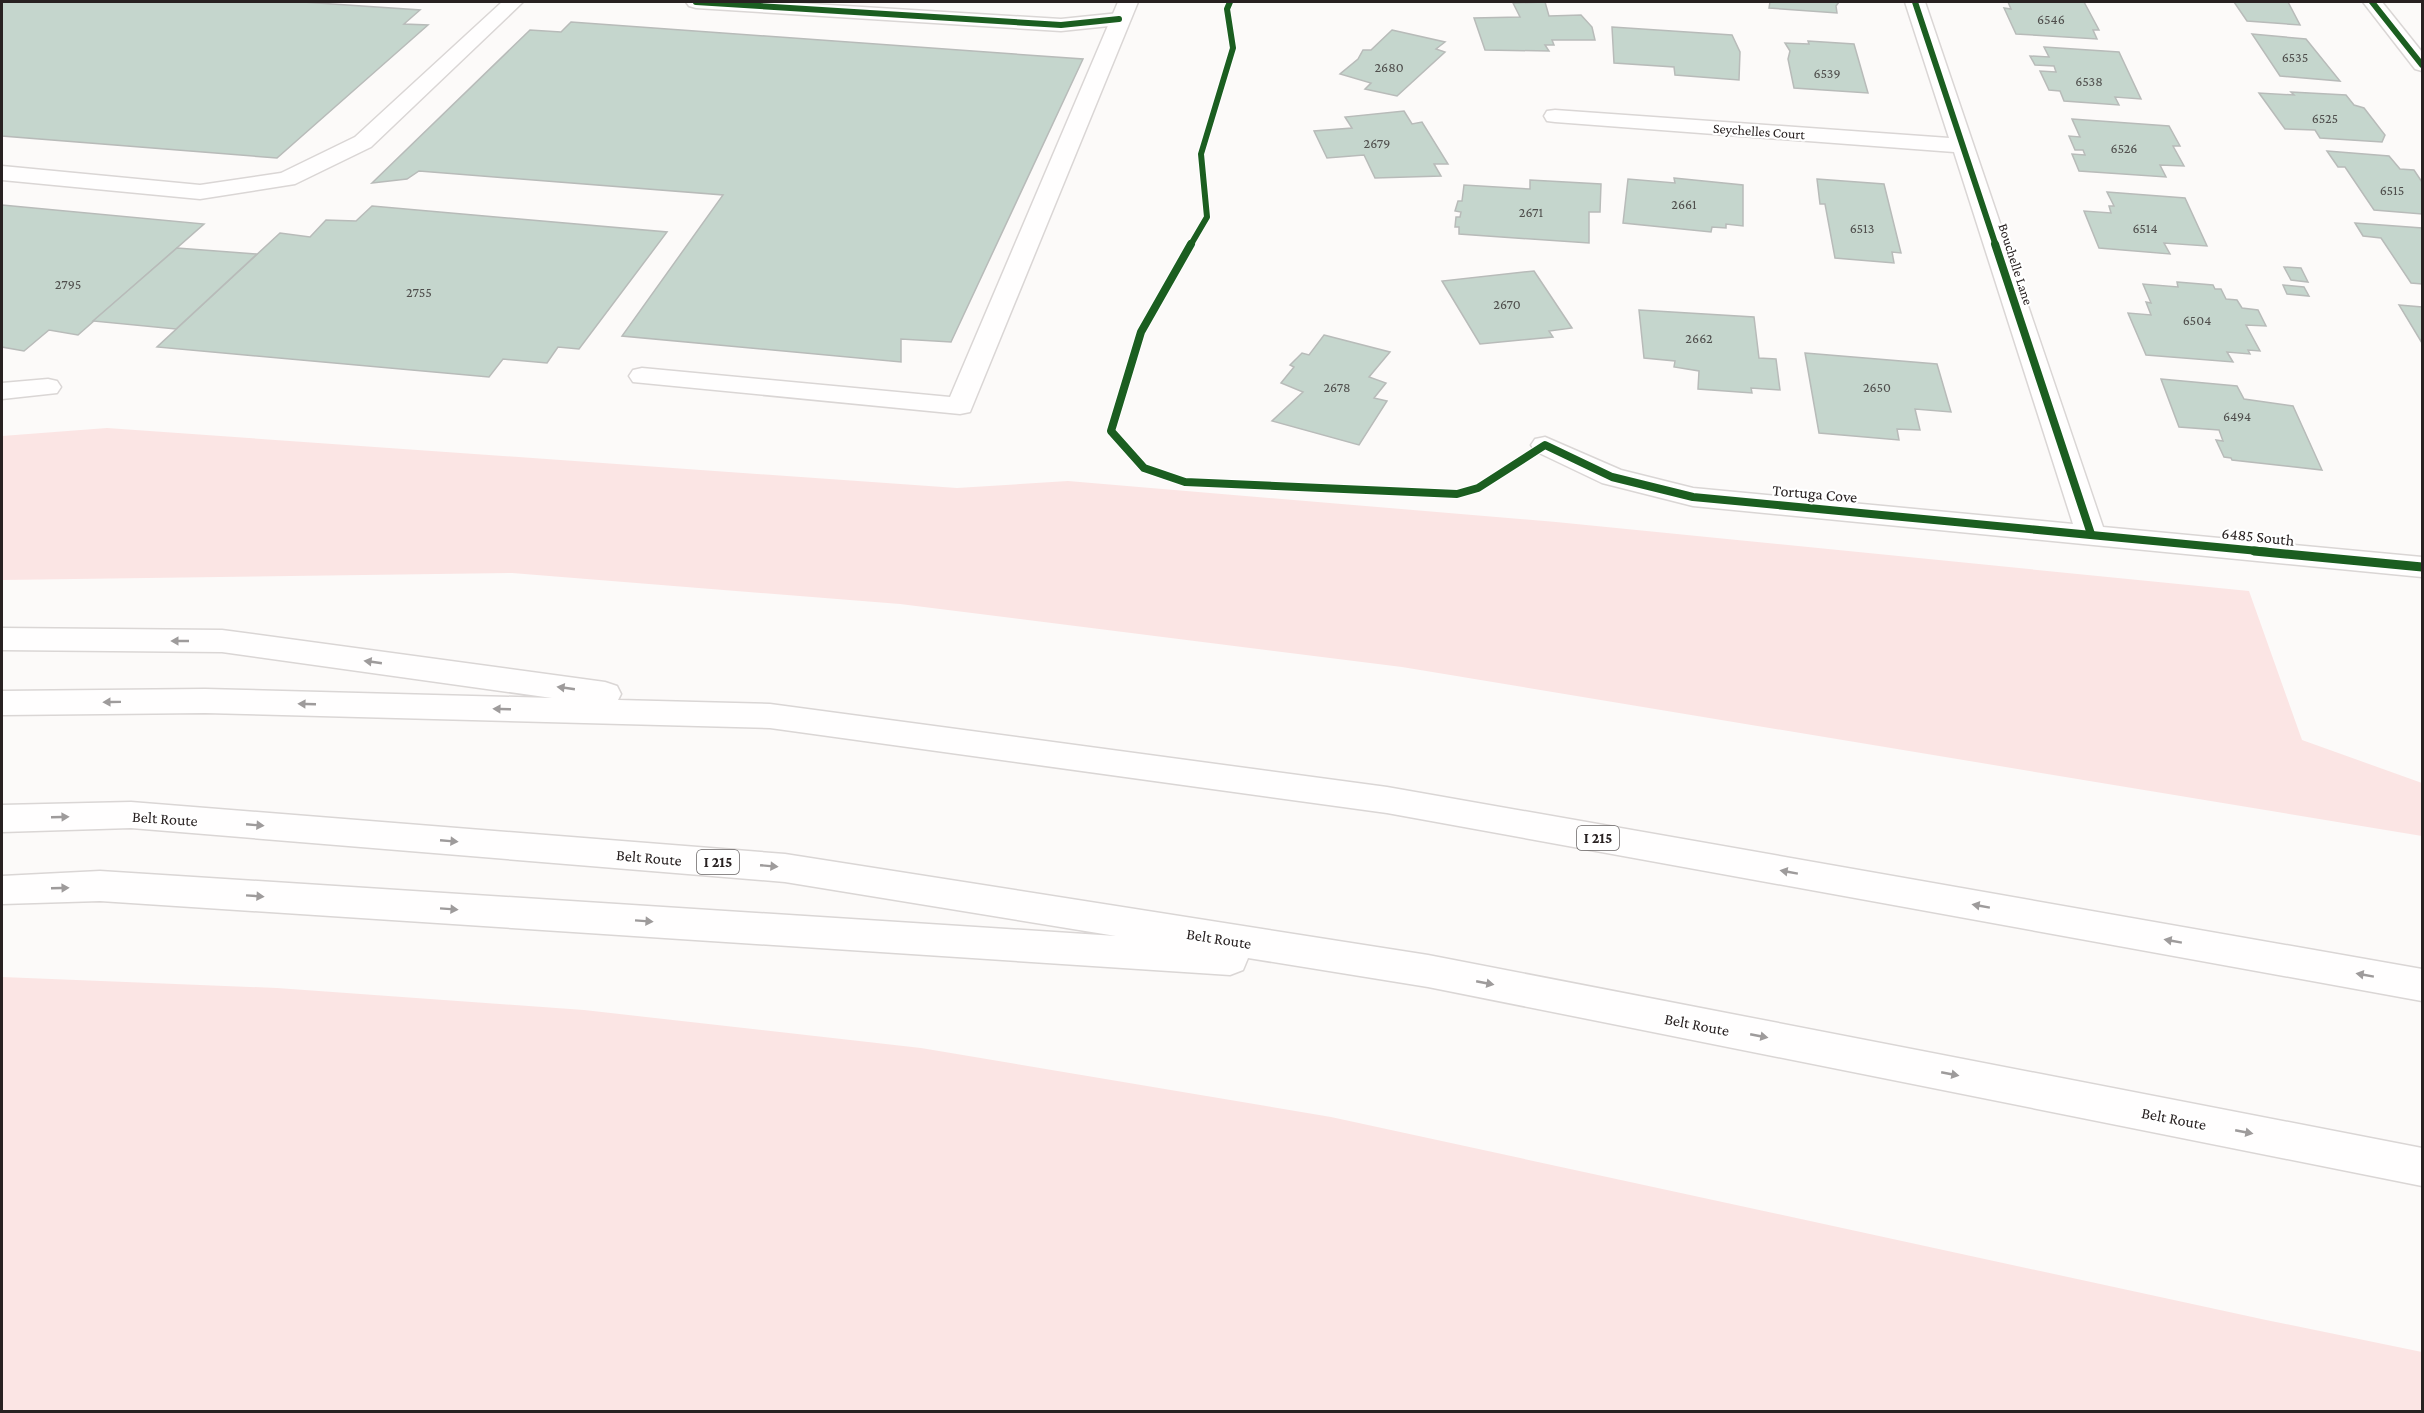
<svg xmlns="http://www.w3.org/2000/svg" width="2424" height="1413" font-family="'Crimson Pro',serif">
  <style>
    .green { fill: #fbe5e4 }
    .building { fill: #c5d6cd; stroke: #b8bbb9; stroke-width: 1.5 }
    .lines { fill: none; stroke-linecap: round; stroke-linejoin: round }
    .lane-casing { stroke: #dad6d5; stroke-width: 3 }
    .street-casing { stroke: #dad6d5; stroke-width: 3 }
    .highway-casing { stroke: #dad6d5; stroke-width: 3 }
    .lane { fill: #fffefe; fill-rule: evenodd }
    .street { fill: #fffefe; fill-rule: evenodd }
    .highway { fill: #fffefe; fill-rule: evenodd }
    .cycleway-far2-casing { stroke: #fff; stroke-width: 8 }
    .cycleway-far1-casing { stroke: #fff; stroke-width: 10 }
    .cycleway-casing { stroke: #fff; stroke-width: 13 }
    .cycleway-far2 { stroke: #1b5e20; stroke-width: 6 }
    .cycleway-far1 { stroke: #1b5e20; stroke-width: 8 }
    .cycleway { stroke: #1b5e20; stroke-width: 9 }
    .oneway { fill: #9e9b9b }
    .labels { text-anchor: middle; stroke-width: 4.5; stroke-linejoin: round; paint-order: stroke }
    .number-label { font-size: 14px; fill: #4f4e4c }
    .far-street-label { font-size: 14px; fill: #282121; stroke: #fff }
    .shield { fill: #fff; stroke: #686464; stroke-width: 1.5 }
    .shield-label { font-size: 15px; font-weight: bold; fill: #282121 }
    .street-label { font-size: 16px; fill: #282121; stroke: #fff }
  </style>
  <rect width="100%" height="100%" fill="#fcfaf9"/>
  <g class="green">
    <polygon points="107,428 957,488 1068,481 1556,522 2249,591 2302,740 2422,783 2422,836 1402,667 900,604 512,573 2,580 2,436"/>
    <polygon points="2,977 277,988 584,1010 921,1048 1331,1117 2266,1320 2422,1352 2422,1411 2,1411"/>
  </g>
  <g class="building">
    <polygon points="2,2 303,2 420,10 404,24 428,25 277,158 2,136"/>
    <polygon points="1545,2 1549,16 1581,15 1592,27 1595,40 1552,40 1554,45 1545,45 1549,51 1485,50 1474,18 1520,17 1513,3"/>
    <polygon points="1770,2 1839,2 1836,6 1837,13 1769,8"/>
    <polygon points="2008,2 2084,2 2099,30 2093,30 2097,39 2016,34 2004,8 2011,9"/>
    <polygon points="2234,2 2288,2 2300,25 2247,21"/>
    <polygon points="571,22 1083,59 951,342 901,339 901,362 622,336 723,195 419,171 407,179 372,183 530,30 561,32"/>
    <polygon points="1612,27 1732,35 1740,52 1739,80 1675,75 1674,67 1614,63"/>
    <polygon points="1392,30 1445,42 1436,49 1445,52 1397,96 1365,89 1371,83 1340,74 1358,59 1363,50 1371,50"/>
    <polygon points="2252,34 2306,39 2340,81 2280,76"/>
    <polygon points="1808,41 1854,44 1868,93 1794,88 1788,59 1790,51 1785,43 1809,44"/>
    <polygon points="2044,47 2119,52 2141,99 2115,97 2119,105 2064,101 2060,91 2049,90 2040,71 2056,72 2054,66 2035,65 2030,56 2049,57"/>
    <polygon points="2291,92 2346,95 2354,105 2364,108 2385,135 2382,142 2320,138 2315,130 2285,129 2259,93 2294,95"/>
    <polygon points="1404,111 1412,124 1422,122 1448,164 1434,164 1441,176 1375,178 1364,155 1327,158 1314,131 1352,128 1345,117"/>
    <polygon points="2072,119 2169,126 2180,146 2173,146 2184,166 2160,165 2166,177 2079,171 2072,154 2085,155 2083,150 2075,150 2069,136 2080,137"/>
    <polygon points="2327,151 2389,156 2400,169 2414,170 2422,182 2422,214 2374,210 2345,167 2338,167"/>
    <polygon points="1674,178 1743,185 1743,226 1726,224 1726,228 1712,227 1711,232 1623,223 1628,179 1675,183"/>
    <polygon points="1817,179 1884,184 1901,253 1892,252 1894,263 1835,258 1825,204 1820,204"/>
    <polygon points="1530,180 1601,184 1600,212 1589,212 1589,243 1459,234 1459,227 1455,227 1456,217 1460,217 1461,212 1455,211 1458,201 1462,201 1464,185 1530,189"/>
    <polygon points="2107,192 2185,198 2207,246 2164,243 2170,254 2099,248 2084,211 2111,213 2109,206 2114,206"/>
    <polygon points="2,205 204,224 78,335 49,330 24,351 2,347"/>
    <polygon points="372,206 667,232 579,349 558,347 547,363 503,359 489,377 157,347 280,233 310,237 326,220 356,221"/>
    <polygon points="2355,223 2422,228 2422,284 2411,283 2381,238 2363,236"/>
    <polygon points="177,248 257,254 176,329 93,321"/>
    <polygon points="2284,267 2301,268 2308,282 2291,280"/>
    <polygon points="1534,271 1572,328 1549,331 1553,337 1480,344 1442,281"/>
    <polygon points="2177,282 2213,285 2215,289 2221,289 2226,299 2237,300 2242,308 2258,310 2266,326 2246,325 2260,351 2248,350 2250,354 2227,352 2233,362 2146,355 2128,313 2151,315 2146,302 2151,303 2143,284 2178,287"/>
    <polygon points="2283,285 2304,287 2309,296 2287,294"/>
    <polygon points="2399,305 2422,307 2422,343"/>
    <polygon points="1639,310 1754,317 1759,358 1776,359 1780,390 1751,388 1752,393 1698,389 1699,371 1674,367 1675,361 1644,358"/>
    <polygon points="1324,335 1390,352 1369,377 1386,383 1374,398 1387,401 1359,445 1272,421 1303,392 1281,383 1294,367 1290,365 1302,353 1309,355"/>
    <polygon points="1805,353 1937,364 1951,412 1915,409 1920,430 1897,429 1899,440 1819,433"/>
    <polygon points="2161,379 2237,386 2244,399 2293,406 2322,470 2232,460 2231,458 2224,457 2216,440 2223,441 2219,430 2179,427"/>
  </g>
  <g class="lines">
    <defs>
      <g id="lane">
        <polygon points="502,2 523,2 371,147 295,184 200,199 2,180 2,166 200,185 281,173 355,137"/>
        <polygon points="1118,2 1138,2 970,412 960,414 633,382 629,376 633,370 642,368 950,397"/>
        <polygon points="48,379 57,381 61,387 57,393 2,399 2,383"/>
      </g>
      <g id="street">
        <polygon points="686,2 780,2 1061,19 1119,13 1126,15 1129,19 1126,23 1119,25 1061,31 696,8 689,6"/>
        <polygon points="1905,2 1925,2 2103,527 2422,557 2422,577 1693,506 1602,483 1535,451 1531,445 1535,439 1545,437 1621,470 1693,488 2073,524 1954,152 1555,122 1547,121 1544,116 1547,111 1555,110 1949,138"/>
        <polygon points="2363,2 2382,2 2422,52 2422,71 2415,69"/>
      </g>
      <g id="highway">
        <polygon points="2,628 222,630 605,682 617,686 621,694 618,700 770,704 1387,787 2422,969 2422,1001 1387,813 770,728 205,713 2,715 2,691 205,689 552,698 222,652 2,650"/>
        <polygon points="131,802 785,854 1428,955 2422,1148 2422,1186 1428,987 1248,958 1243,970 1230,975 100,901 2,904 2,876 100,871 1116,936 785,882 131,828 2,832 2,805"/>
      </g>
    </defs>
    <use href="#lane" class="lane-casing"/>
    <use href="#street" class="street-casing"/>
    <use href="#highway" class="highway-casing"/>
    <use href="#lane" class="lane"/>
    <use href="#street" class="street"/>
    <use href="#highway" class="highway"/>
    <defs>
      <g id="cycleway-far2">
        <polyline points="696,2 1061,25 1119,19"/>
        <polyline points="1915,2 1996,246"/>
        <polyline points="2372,2 2422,65"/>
        <polyline points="1190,246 1207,217 1201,154 1233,48 1227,9 1230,2"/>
      </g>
      <g id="cycleway-far1">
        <polyline points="1191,244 1141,332 1111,431 1144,468 1185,482 1457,494 1478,488 1545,445 1612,477 1693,497 2269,552"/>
        <polyline points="1995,244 2091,534"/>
      </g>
      <polyline id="cycleway" points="2254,551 2422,567"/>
    </defs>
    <use href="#cycleway-far2" class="cycleway-far2-casing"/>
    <use href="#cycleway-far1" class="cycleway-far1-casing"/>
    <use href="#cycleway" class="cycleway-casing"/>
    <use href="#cycleway-far2" class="cycleway-far2"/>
    <use href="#cycleway-far1" class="cycleway-far1"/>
    <use href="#cycleway" class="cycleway"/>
  </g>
  <defs><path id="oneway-solid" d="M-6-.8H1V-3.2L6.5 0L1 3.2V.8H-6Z" transform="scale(1.5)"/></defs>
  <g class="oneway">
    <use href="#oneway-solid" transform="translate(180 641) rotate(-180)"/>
    <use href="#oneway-solid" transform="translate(373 662) rotate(-172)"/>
    <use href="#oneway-solid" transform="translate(566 688) rotate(-172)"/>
    <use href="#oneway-solid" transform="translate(112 702) rotate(179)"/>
    <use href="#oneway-solid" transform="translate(307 704) rotate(-178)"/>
    <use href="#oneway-solid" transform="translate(502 709) rotate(-178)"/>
    <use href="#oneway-solid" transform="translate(60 817) rotate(-2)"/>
    <use href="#oneway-solid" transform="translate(255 825) rotate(5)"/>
    <use href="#oneway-solid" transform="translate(449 841) rotate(5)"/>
    <use href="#oneway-solid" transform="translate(769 866) rotate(5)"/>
    <use href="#oneway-solid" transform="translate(1789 872) rotate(-170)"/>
    <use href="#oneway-solid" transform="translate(60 888) rotate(-2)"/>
    <use href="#oneway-solid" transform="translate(255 896) rotate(4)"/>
    <use href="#oneway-solid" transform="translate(1981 906) rotate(-170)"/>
    <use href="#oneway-solid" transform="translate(449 909) rotate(4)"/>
    <use href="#oneway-solid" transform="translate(644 921) rotate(4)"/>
    <use href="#oneway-solid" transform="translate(2173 941) rotate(-170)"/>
    <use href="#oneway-solid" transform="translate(2365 975) rotate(-170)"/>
    <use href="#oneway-solid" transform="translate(1485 983) rotate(11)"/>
    <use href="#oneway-solid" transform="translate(1759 1036) rotate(11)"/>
    <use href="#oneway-solid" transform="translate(1950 1074) rotate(11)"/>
    <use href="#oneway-solid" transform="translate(2244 1132) rotate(11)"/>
  </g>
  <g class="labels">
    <g class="number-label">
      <text x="2051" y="24">6546</text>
      <text x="2295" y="62">6535</text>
      <text x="1389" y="72">2680</text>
      <text x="1827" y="78">6539</text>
      <text x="2089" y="86">6538</text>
      <text x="2325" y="123">6525</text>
      <text x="1377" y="148">2679</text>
      <text x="2124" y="153">6526</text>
      <text x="2392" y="195">6515</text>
      <text x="1684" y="209">2661</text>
      <text x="1531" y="217">2671</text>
      <text x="1862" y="233">6513</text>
      <text x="2145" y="233">6514</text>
      <text x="68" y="289">2795</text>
      <text x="419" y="297">2755</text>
      <text x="1507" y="309">2670</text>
      <text x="2197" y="325">6504</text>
      <text x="1699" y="343">2662</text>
      <text x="1337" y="392">2678</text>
      <text x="1877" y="392">2650</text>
      <text x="2237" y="421">6494</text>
    </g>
    <g class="far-street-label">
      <text transform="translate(1759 131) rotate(4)" y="5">Seychelles Court</text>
      <text transform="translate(2016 264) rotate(72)" y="5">Bouchelle Lane</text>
    </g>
    <g class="shield">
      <rect x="1577" y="826" width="42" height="24" rx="4.5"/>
      <rect x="697" y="850" width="42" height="24" rx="4.5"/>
    </g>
    <g class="shield-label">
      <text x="1598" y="843">I 215</text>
      <text x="718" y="867">I 215</text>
    </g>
    <g class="street-label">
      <text transform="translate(1815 493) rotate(5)" y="6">Tortuga Cove</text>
      <text transform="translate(2258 536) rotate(6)" y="6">6485 South</text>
      <text transform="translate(165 818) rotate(4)" y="6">Belt Route</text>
      <text transform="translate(649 857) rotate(5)" y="6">Belt Route</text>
      <text transform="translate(1219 938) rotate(9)" y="6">Belt Route</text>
      <text transform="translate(1697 1024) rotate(11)" y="6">Belt Route</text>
      <text transform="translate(2174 1118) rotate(11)" y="6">Belt Route</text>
    </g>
  </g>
  <rect width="2424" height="1413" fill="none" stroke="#282121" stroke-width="6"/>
</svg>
